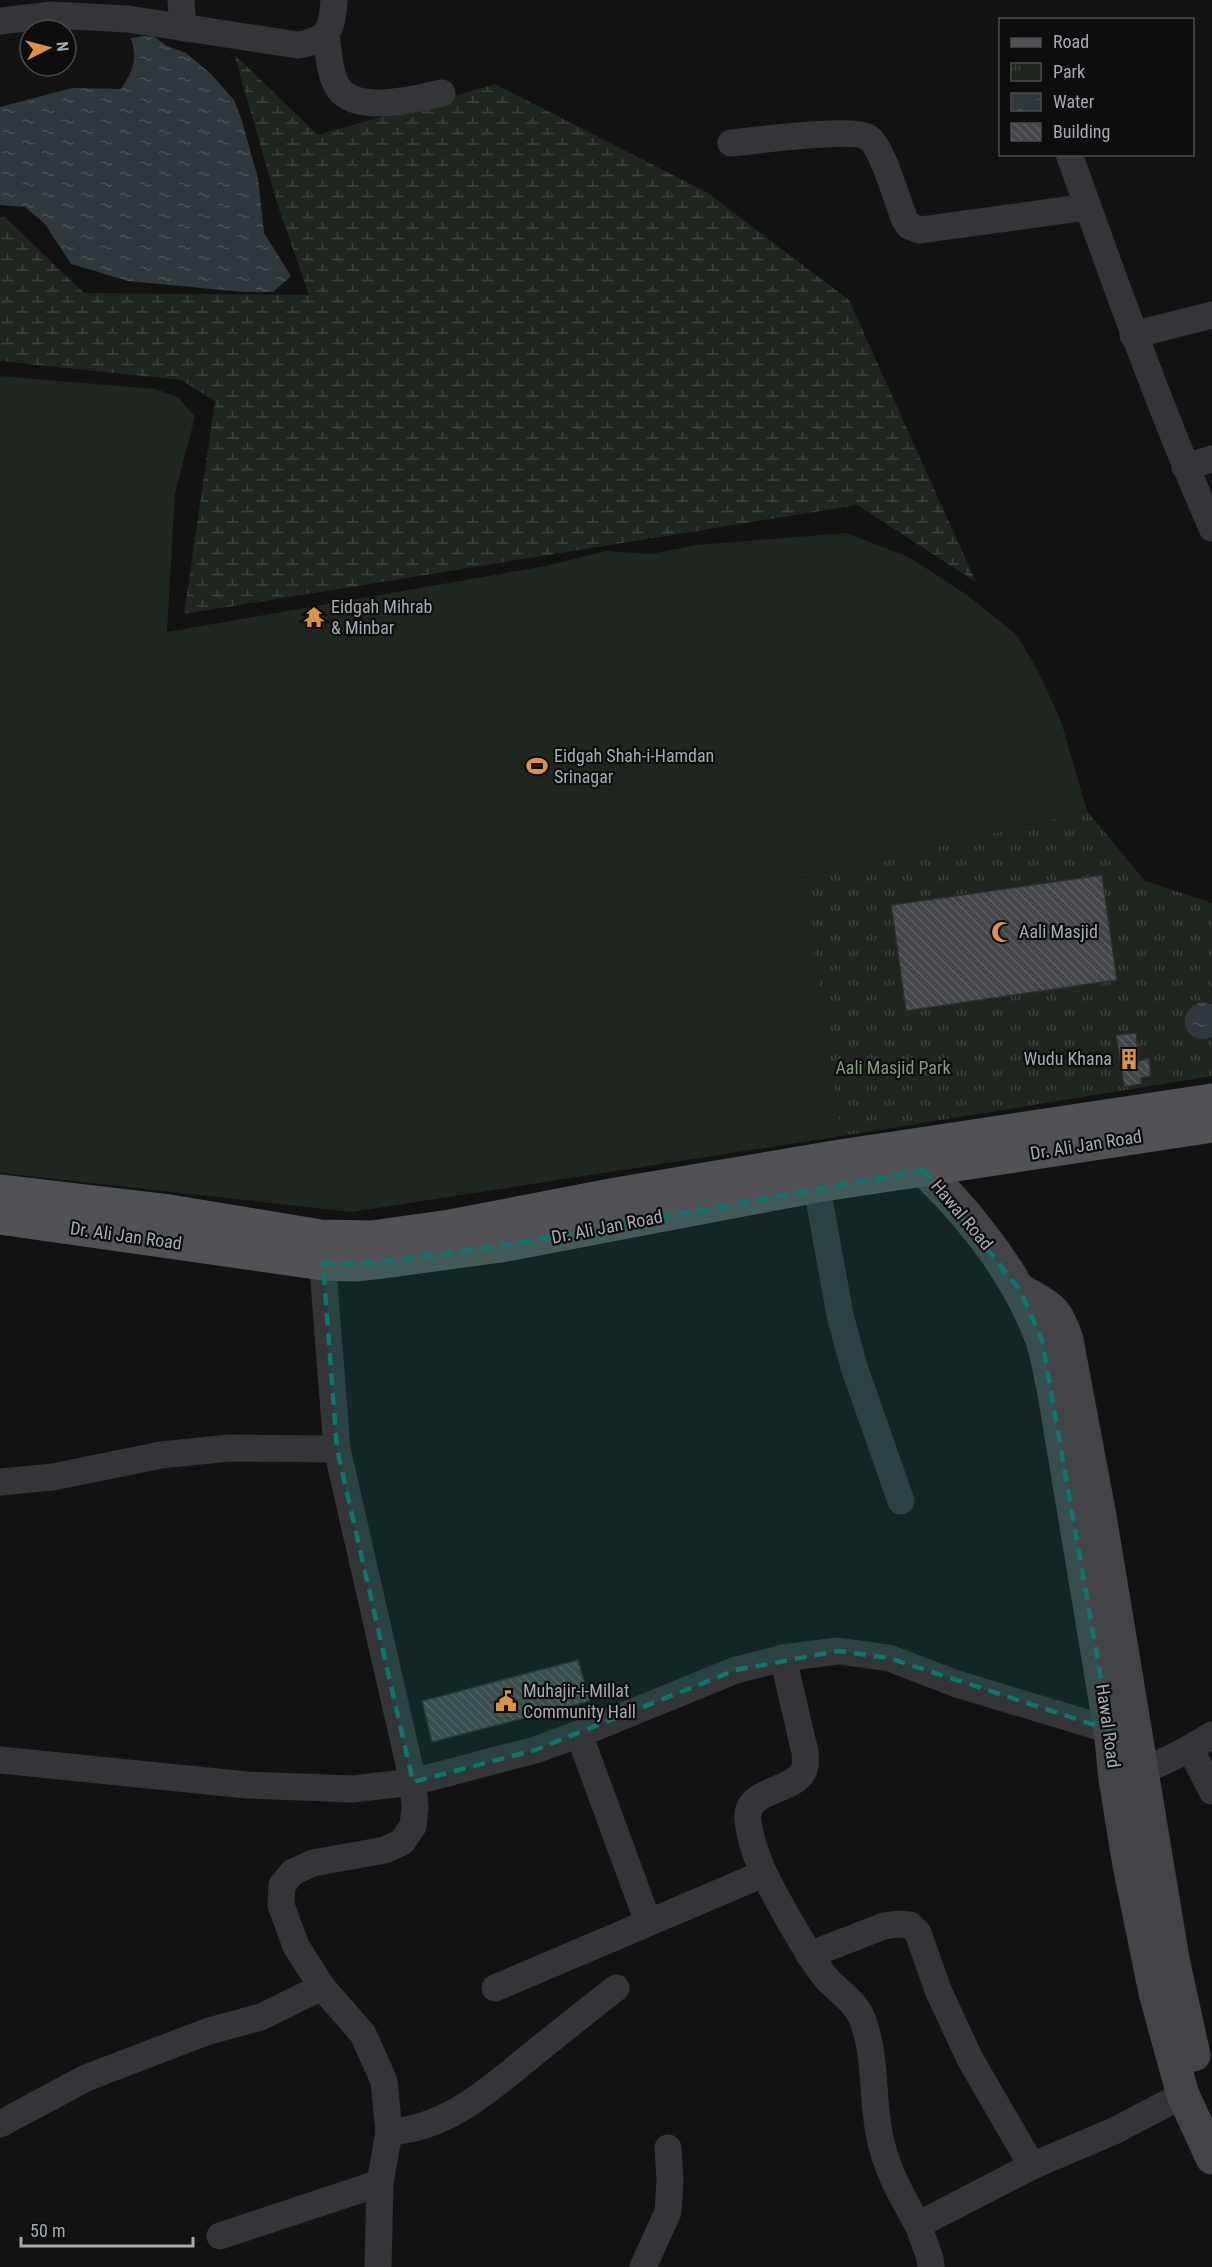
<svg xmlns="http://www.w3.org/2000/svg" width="1212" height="2267" font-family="'Roboto Condensed',sans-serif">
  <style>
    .grass { fill: #1f251f }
    .wetland { fill: url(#wetland-marsh) }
    .park { fill: url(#park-tufts); fill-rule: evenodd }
    .water { fill: url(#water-ripples) }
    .building { fill: url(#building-back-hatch); stroke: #2c2d2f; stroke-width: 1.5 }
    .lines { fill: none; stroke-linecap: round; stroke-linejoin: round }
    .minor { stroke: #333538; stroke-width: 27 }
    .secondary { stroke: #424448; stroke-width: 33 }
    .primary { stroke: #505256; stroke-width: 33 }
    .marked { fill: #0f766e; fill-opacity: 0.2; stroke: #0f766e; stroke-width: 4.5; stroke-dasharray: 12 8; stroke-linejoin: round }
    .labels { text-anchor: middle; stroke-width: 4.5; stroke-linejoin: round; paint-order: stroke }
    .poi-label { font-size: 18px; fill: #a5abb2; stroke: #0d0d0e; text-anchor: start }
    .park-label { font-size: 18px; fill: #819b7e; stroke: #0d0d0e }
    .street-label { font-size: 18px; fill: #a5abb2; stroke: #0d0d0e }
  </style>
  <defs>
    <pattern id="wetland-marsh" width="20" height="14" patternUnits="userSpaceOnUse" patternTransform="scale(1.5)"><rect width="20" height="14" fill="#1f251f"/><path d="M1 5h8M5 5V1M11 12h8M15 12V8" fill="none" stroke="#3d423d"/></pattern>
    <pattern id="park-tufts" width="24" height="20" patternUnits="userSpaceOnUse" patternTransform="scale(1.5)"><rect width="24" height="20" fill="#1f251f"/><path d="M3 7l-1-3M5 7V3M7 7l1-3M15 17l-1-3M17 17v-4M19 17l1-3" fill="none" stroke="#3d423d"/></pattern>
    <pattern id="water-ripples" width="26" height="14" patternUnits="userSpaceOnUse" patternTransform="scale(1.5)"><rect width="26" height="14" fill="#2f383c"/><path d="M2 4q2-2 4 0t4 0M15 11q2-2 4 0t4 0" fill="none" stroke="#4a5256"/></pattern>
    <pattern id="building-back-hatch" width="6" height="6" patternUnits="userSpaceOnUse" patternTransform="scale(1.5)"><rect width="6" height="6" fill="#444548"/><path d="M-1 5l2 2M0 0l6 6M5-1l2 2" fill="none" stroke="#5c5d60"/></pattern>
  </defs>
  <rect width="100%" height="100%" fill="#121213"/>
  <polygon class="grass" points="0,376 156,389 179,398 195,417 175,493 167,632 546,566 606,551 651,554 696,545 846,533 909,557 967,595 1017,635 1039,673 1061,721 1087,811 802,879 842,1136 352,1212 0,1173"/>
  <polygon class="wetland" points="234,54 318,135 495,84 708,193 849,300 976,582 857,505 184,614 215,401 181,380 0,361 0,217 6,218 84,293 309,295 277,203"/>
  <path class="park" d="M1087,811l58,70 67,22v101l-4,-1 -17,4c-14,16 1,39 21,30v39l-370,60 -40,-257zM1102,875l15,105 -211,31 -15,-106zM1136,1033l3,28 10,-3 2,17 -10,3 -25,-42z"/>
  <g class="water">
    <path d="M152,35l15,11 19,7 25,21 23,26 7,18 17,60 6,55 27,43 -18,16h-29l-116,-11 -57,-17 -26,-40 -20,-17 -25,-2v-98l72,-19 49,1c12,-19 17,-28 10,-51z"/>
    <path d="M1202,1002l10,2v33c-26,12 -41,-27 -10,-35z"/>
  </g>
  <g class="building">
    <polygon points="1102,875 1117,980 906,1011 891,905"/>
    <polygon points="1136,1033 1139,1061 1149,1058 1151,1076 1141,1078 1142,1084 1124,1087 1116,1035"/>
    <polygon points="578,1660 590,1701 432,1742 422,1701"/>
  </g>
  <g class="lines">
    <g class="minor">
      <polyline points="181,0 183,28"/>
      <path d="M0,21l52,-6 76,4 170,26c31,-5 34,-15 36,-45"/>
      <path d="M326,35c3,17 3,40 13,54 20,25 77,10 103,4"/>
      <path d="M731,143c23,-2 123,-16 138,-5 14,11 28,62 35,80l5,8 11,4 167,-23"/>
      <path d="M1069,154c45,126 90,252 143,374"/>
      <polyline points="1133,335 1212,315"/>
      <polyline points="1185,467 1212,459"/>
      <polyline points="813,1166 840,1315 854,1367 901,1501"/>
      <polyline points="321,1244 337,1449 413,1782 415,1807 413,1826 402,1842 385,1850 313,1863 293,1872 282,1885 281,1905 296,1946 322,1987 363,2034 384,2081 389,2132 380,2183 378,2267"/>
      <polyline points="0,1482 53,1477 161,1455 230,1448 337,1449"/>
      <path d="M783,1658l22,94c0,5 1,10 0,14 -5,28 -62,20 -57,55 4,36 25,70 42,101 12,19 22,40 37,57 11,12 27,22 34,37 15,34 11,80 18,117 6,34 22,62 39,92"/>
      <polyline points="579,1734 648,1922"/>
      <polyline points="1190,1748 1212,1791"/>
      <polyline points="0,1760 247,1785 353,1789 413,1782 535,1750 579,1734 736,1670 783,1658 838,1651 889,1658 957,1684 1110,1730"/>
      <path d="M1124,1776c31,-8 61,-24 88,-41"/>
      <polyline points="809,1955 884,1926 897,1924 910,1925 918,1933 938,1990 970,2059 1032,2166"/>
      <polyline points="495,1988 763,1874"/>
      <polyline points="0,2124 86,2078 209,2031 261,2017 322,1987"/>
      <path d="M389,2132c58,-3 101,-43 144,-78 27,-22 55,-44 83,-66"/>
      <polyline points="220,2236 380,2183"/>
      <polyline points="643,2267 668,2212 670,2181 668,2148"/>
      <polyline points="931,2267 930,2258 918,2225 1032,2166 1114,2131 1183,2095"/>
    </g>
    <g class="secondary">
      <path d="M905,1153c55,48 111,116 136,185 6,16 8,33 12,50l57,342 5,49 14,86 26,128 28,102 29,63"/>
      <path d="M1021,1290c28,17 36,17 46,50l33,176 73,443 21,96"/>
    </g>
    <g class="primary">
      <polyline points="0,1191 169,1211 321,1236 371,1237 450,1226 616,1194 834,1157 1212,1100"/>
      <polyline points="0,1218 323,1264 356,1265 382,1262 501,1246 817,1186 1212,1126"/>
    </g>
  </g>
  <path class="marked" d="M924,1170l96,120 22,50 68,390 -221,-72 -51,-7 -102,19 -201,80 -122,32 -76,-333 -14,-185 59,-2 119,-16z"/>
  <defs>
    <symbol id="temple-bare" viewBox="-9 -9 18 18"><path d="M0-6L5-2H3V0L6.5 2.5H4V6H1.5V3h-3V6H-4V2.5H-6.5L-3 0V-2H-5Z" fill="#db9242" stroke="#0d0d0e" stroke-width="2.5" paint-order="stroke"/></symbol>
    <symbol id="stadium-bare" viewBox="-9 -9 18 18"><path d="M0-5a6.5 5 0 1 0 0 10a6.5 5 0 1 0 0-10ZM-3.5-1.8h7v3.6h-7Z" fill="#db9242" stroke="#0d0d0e" stroke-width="2.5" paint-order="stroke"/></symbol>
    <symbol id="mosque-bare" viewBox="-9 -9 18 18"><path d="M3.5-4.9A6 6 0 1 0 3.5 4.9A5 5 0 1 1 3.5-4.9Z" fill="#db9242" stroke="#0d0d0e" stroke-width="2.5" paint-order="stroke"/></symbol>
    <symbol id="building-bare" viewBox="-9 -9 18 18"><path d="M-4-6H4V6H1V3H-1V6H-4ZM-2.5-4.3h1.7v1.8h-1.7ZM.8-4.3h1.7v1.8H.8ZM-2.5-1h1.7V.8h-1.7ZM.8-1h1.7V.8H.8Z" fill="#db9242" stroke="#0d0d0e" stroke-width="2.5" paint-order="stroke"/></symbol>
    <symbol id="civic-bare" viewBox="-9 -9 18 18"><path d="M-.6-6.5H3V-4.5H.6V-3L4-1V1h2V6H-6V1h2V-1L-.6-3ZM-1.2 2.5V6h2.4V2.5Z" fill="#db9242" stroke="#0d0d0e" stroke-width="2.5" paint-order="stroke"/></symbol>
  </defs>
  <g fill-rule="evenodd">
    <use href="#temple-bare" x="299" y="602" width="30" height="30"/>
    <use href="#stadium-bare" x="522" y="751" width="30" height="30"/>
    <use href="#mosque-bare" x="987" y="917" width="30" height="30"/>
    <use href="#building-bare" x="1114" y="1044" width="30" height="30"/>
    <use href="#civic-bare" x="491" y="1686" width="30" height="30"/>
  </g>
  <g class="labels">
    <g class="poi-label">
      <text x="331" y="613">Eidgah Mihrab<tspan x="331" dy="21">&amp; Minbar</tspan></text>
      <text x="554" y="762">Eidgah Shah-i-Hamdan<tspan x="554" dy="21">Srinagar</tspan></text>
      <text x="1019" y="938">Aali Masjid</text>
      <text x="1112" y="1065" text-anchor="end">Wudu Khana</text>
      <text x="523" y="1697">Muhajir-i-Millat<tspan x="523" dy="21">Community Hall</tspan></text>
    </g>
    <g class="park-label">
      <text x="893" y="1074">Aali Masjid Park</text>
    </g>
    <g class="street-label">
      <text transform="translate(1086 1145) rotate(-9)" y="6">Dr. Ali Jan Road</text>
      <text transform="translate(962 1215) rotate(50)" y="6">Hawal Road</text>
      <text transform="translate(607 1227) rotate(-11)" y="6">Dr. Ali Jan Road</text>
      <text transform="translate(126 1236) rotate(8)" y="6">Dr. Ali Jan Road</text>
      <text transform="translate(1108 1726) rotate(82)" y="6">Hawal Road</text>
    </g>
  </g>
  <rect x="999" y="18" width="195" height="138" fill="#0d0d0e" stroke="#4a4c50" stroke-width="1.5"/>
  <rect x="1011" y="38" width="30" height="9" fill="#505256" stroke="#4a4c50" stroke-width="1.5"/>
  <text x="1053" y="48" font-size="18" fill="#a5abb2">Road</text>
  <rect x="1011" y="63" width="30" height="18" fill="url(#park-tufts)" stroke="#4a4c50" stroke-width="1.5"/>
  <text x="1053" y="78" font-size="18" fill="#a5abb2">Park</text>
  <rect x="1011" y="93" width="30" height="18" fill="url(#water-ripples)" stroke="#4a4c50" stroke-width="1.5"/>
  <text x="1053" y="108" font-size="18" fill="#a5abb2">Water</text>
  <rect x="1011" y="123" width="30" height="18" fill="url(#building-back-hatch)" stroke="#4a4c50" stroke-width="1.5"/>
  <text x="1053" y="138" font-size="18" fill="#a5abb2">Building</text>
  <g transform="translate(48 48) rotate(84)"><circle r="28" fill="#0d0d0e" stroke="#4a4c50" stroke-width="1.5"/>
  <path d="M0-4.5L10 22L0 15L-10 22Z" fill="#db9242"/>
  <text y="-9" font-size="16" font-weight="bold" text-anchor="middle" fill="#a5abb2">N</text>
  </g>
  <path d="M21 2237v9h172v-9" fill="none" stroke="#a5abb2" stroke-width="3"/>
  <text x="30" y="2237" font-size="18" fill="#a5abb2" stroke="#0d0d0e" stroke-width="4.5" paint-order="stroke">50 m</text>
</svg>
